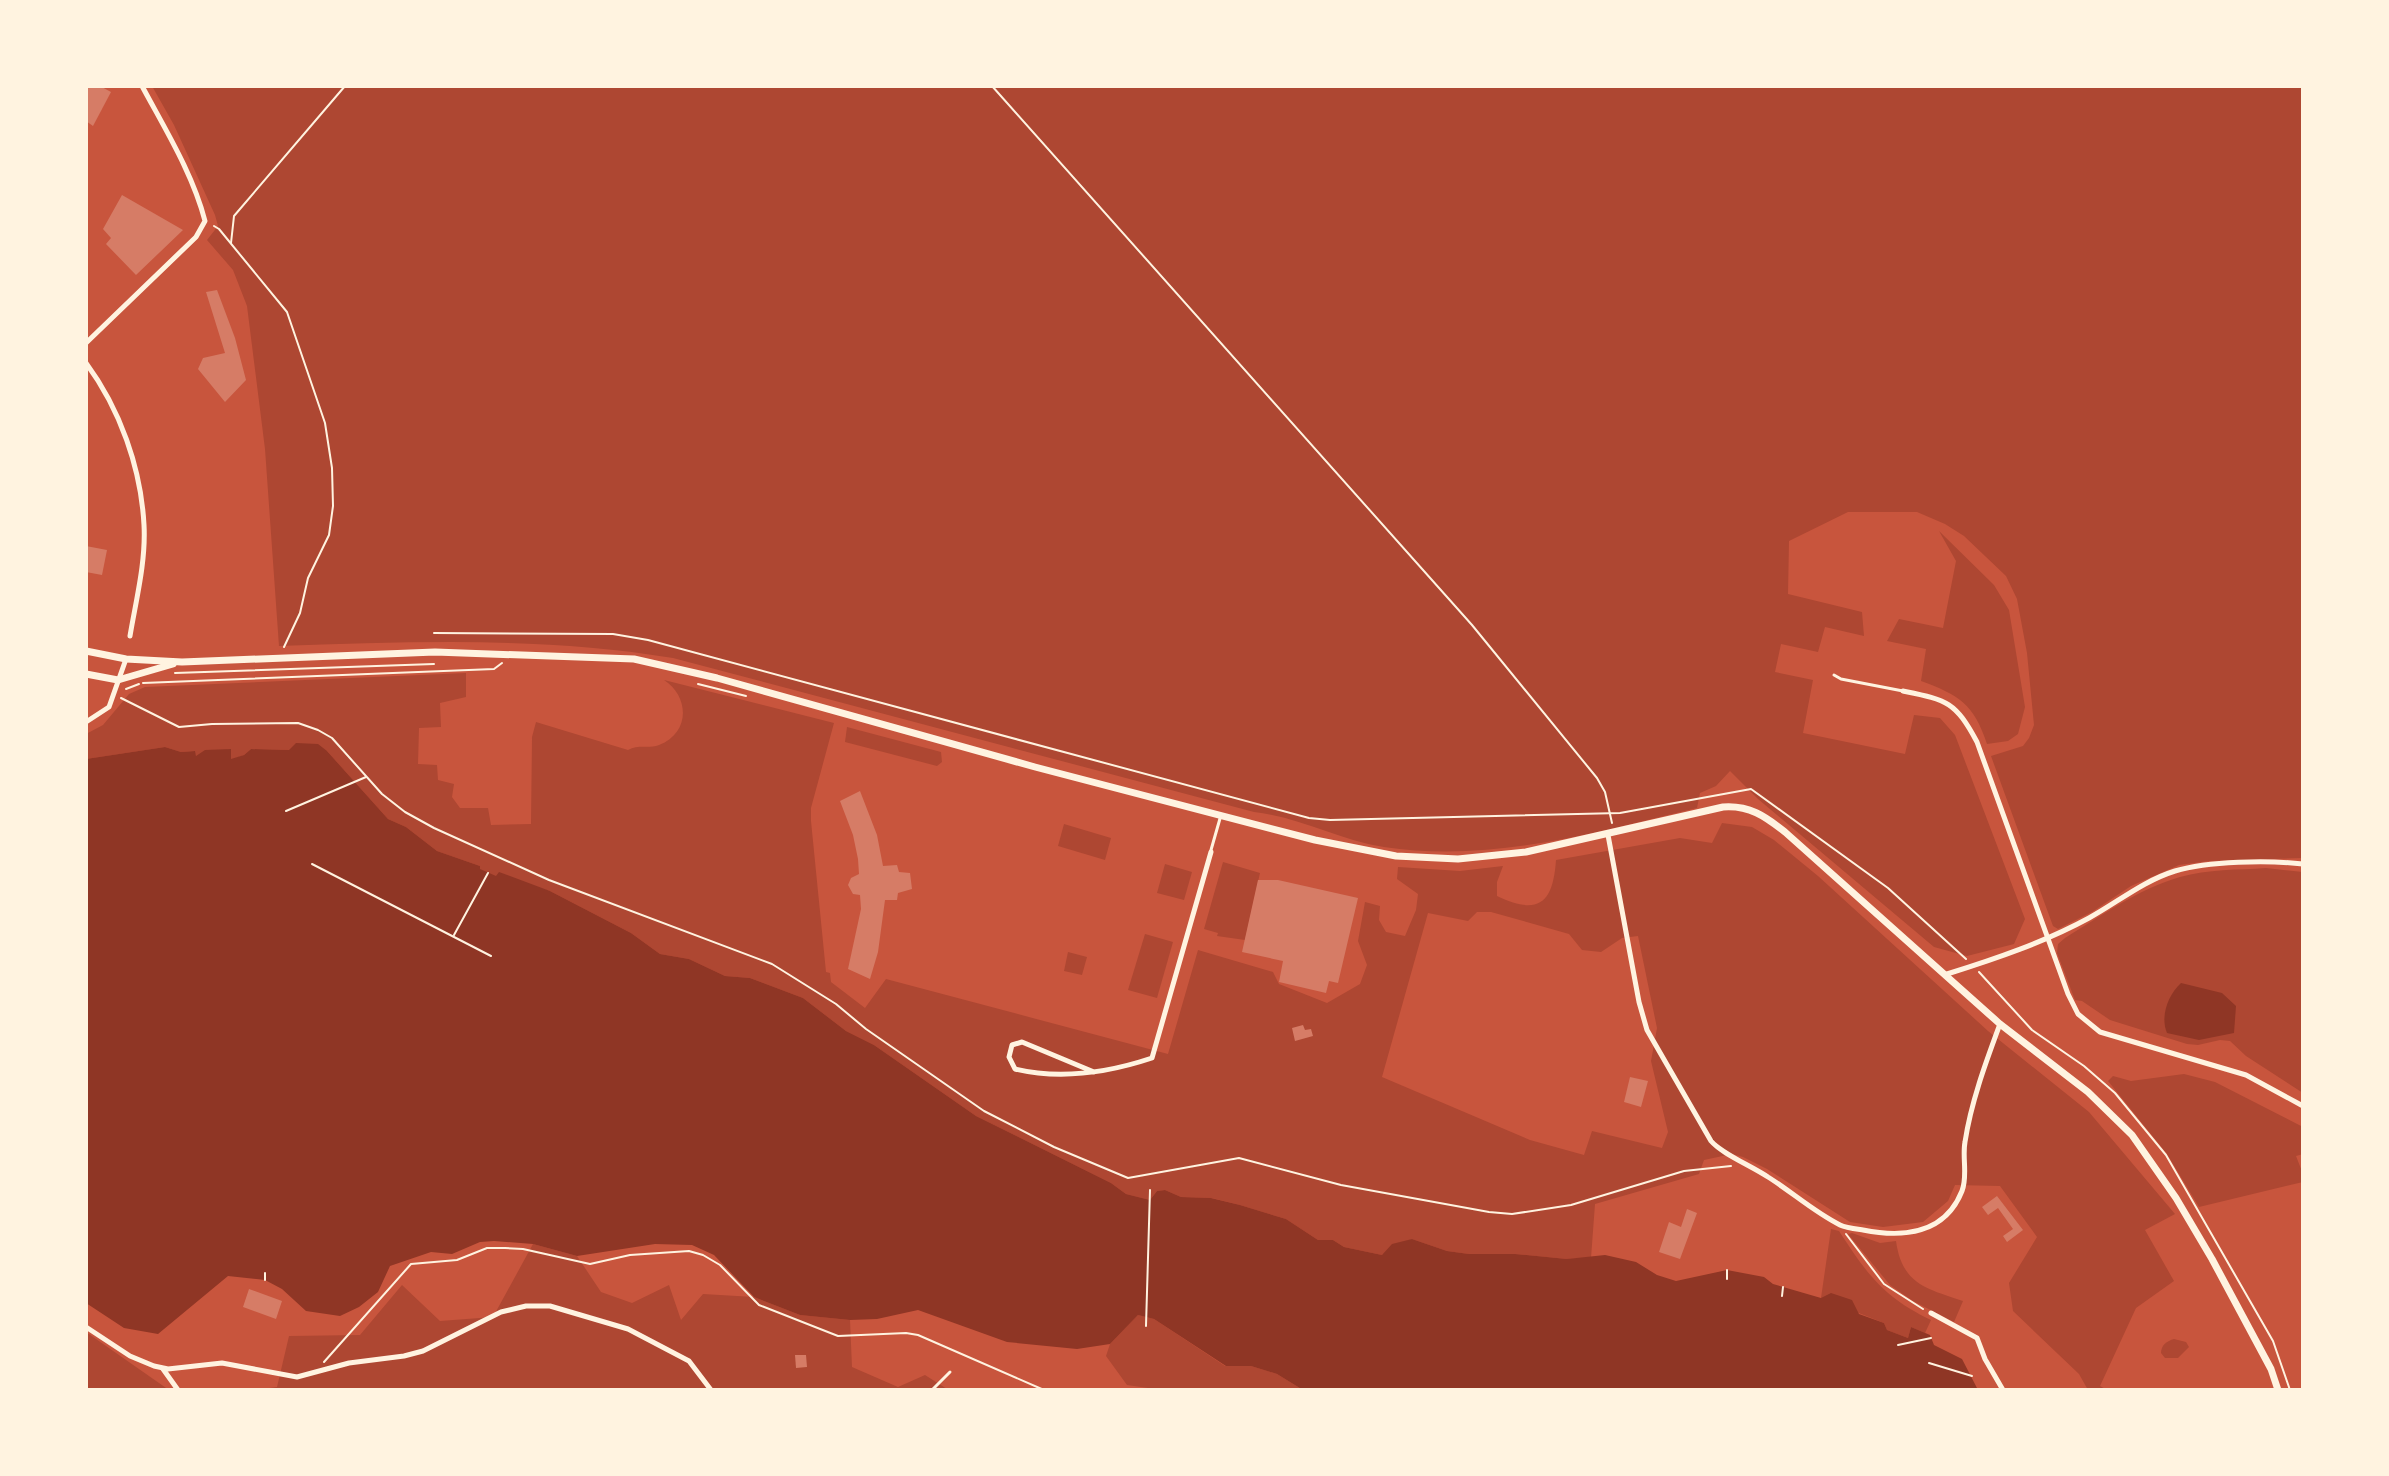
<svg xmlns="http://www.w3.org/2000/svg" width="2389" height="1476" font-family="'Work Sans',sans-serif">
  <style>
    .green { fill: #ae4732; fill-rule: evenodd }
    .water { fill: #8f3625 }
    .building { fill: #d67c66 }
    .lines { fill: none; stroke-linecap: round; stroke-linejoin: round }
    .path { stroke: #fff3e0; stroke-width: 2 }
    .service { stroke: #fff3e0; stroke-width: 3 }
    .minor { stroke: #fff3e0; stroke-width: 5 }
    .tertiary { stroke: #fff3e0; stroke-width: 7 }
  </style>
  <rect width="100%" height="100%" fill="#c8553d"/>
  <g class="green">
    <path d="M152,86h2151v772l-94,3 -30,4 -48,21 -39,26 -34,17 -5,-3 -62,-170 32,-10 6,-8 5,-13 -7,-72 -10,-54 -11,-23 -42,-40 -19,-12 -28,-12h-69l-59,29 -1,53 74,18 2,24 -39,-9 -7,25 -37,-8 -6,28 38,8 -10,53 102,21 9,-39 26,3 15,17 70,184 -11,25 -47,12 -33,-9 -176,-148 -28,-28 -14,15 -16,7 -3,15c-104,25 -206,55 -313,39 -45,-7 -85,-30 -130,-35l-581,-154c-130,-22 -263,-16 -394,-12l-14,-197 -18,-143 -14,-36 -26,-30 11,-14 -3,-11 -41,-90z"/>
    <path d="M1939,531l55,54 15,25 16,97 -7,27 -10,7 -21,3c-13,-40 -28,-49 -66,-63l5,-32 -39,-8 12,-22 44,9 13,-67z"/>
    <path d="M466,673v24l-26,6 1,24 -22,1 -1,36 19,1 1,15 16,4 -2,13 8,11h28l3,17 40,-1 1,-87 4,-15 92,28c10,-6 21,-1 31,-5 31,-12 31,-48 5,-65l170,43 -23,85v13l15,151 4,1 1,9 34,26 21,-29 282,75 30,-104 75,22 6,12 48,19 33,-19 7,-19 -9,-24 7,-39 15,4 -1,14 7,12 19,4 11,-26 2,-16 -21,-15 1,-12 62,4 43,-5 -6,16v14c42,20 56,7 59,-36l124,-22 32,5 10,-20 30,4 22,13 44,36 170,155 101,81 86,102 -30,16 29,51 -38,27 -36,78 7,4h-19l-9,-16 -66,-63 -4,-28 28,-46 -37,-51 -45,-1 -7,16 -25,21 -40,5 -33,-5 -83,-53 -24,-12 -11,-3 -28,6 -5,14 -104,30 -4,54 -24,1 -52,-5h-46l-22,-3 -35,-12 -30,16 -38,-8 -11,-7h-15l-32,-21 -46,-14 -28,-7 -31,-1 -16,-7 -8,1 -7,9 -24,-6 -15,-11 -135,-67 -102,-71 -28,-14 -43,-33 -53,-20 -25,-2 -36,-17 -29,-5 -29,-21 -81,-42 -54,-14 -17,-8 1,-3 -43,-15 -31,-24 -18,-8 -61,-68 -76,-2 -7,6 -13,5 -1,-11 -34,7 -2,-5 -13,1 -16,-5 -79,12v-25l17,-9 26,-31 16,-7zM1477,912h14l78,22 13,16 19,2 21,-14 16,-2 19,92 -6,33 17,71 -6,16 -70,-17 -8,24 -54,-15 -148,-63 46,-164 40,8z"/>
    <polygon points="847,727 941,752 942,762 937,766 845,742"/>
    <polygon points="1064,824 1111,838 1105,860 1058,846"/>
    <polygon points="1223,862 1260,873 1245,940 1217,936 1218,933 1204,929"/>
    <polygon points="1165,864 1192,872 1184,900 1157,893"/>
    <path d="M2266,868l37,4v221l-57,-37 -16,-15 -10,-1 -22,5 -11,-1 -77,-24 -28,-19 -7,-1 -18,-47 1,-9 7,-6c36,-22 73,-49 115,-61 28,-8 58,-7 86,-9z"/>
    <polygon points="1145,934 1173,942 1157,998 1128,990"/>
    <polygon points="1068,952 1087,957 1082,975 1064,971"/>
    <polygon points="2184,1074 2215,1082 2303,1127 2303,1154 2296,1156 2303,1174 2303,1182 2199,1207 2167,1154 2108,1081 2113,1076 2131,1081"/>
    <path d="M1831,1229l8,2c28,43 44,66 92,89l-6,13 -14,-6 -3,11 -21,-8 -3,-7 -63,-25z"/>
    <path d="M1852,1233l28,10 16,-2c6,44 32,48 67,60l-9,21 -41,-21 -23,-16 -42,-51z"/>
    <polygon points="533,1244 577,1256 601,1292 632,1303 669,1285 681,1320 703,1294 754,1297 800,1315 850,1320 852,1367 898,1387 925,1375 947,1389 255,1390 277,1387 289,1336 360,1335 402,1285 440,1321 493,1317"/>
    <polygon points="1138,1315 1154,1319 1225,1366 1251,1366 1277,1374 1303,1390 1162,1390 1127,1385 1106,1356 1110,1344"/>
    <polygon points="86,1332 169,1390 86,1390"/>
    <path d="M2174,1339l12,3 3,5 -11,11h-13l-4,-5c0,-8 6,-12 13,-14z"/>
  </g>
  <g class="water">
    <polygon points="296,743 318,744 327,751 388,819 406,827 437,851 480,866 480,869 496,876 499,872 550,891 631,933 660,954 689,959 725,976 750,978 803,998 846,1031 874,1045 976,1116 1111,1183 1126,1194 1150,1200 1157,1191 1165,1190 1181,1197 1211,1198 1240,1205 1286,1219 1318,1240 1333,1240 1344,1247 1382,1255 1392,1244 1412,1239 1447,1251 1469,1254 1515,1254 1567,1259 1605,1255 1636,1262 1657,1275 1676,1281 1727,1270 1764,1277 1773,1284 1821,1298 1831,1293 1852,1300 1859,1314 1884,1323 1887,1330 1908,1338 1911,1327 1930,1335 1934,1345 1962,1359 1978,1390 1303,1390 1277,1374 1251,1366 1226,1366 1154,1319 1138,1315 1110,1344 1077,1349 1007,1342 918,1310 877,1319 850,1320 800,1315 754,1297 714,1255 692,1245 655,1244 577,1256 533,1244 494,1241 480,1242 452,1254 431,1252 390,1266 378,1292 359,1307 340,1316 306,1311 282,1289 265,1280 228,1276 158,1334 124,1328 86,1303 86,759 165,747 181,752 195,751 196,756 205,750 231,749 231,759 244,755 251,749 289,750"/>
    <path d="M2181,983l41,10 14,13 -2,27 -35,7 -32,-7c-7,-17 1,-38 14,-50z"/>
  </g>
  <g class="building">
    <polygon points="86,86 100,86 111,92 93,126 86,121"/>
    <polygon points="122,195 183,230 136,275 106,244 111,238 103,229"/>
    <polygon points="217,290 235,338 246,380 225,402 198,369 203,358 225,353 206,292"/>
    <polygon points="86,546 107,550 102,575 86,572"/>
    <polygon points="860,791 877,835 883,866 897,865 899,872 910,873 912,889 898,893 897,900 885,900 878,952 870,979 848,969 861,909 860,895 853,894 848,885 851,878 859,874 858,859 853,835 840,801"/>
    <polygon points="1258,880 1278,880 1358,898 1338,983 1329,981 1326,993 1279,982 1283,961 1242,952"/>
    <polygon points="1303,1025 1305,1030 1311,1029 1313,1036 1295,1041 1292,1028"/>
    <polygon points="1630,1077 1648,1081 1641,1107 1624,1102"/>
    <polygon points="1997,1196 2023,1230 2007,1242 2003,1236 2013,1229 1998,1208 1988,1215 1982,1207"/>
    <polygon points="1687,1209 1697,1213 1680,1259 1659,1252 1669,1222 1681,1227"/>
    <polygon points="249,1289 282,1301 276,1319 243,1307"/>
    <polygon points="795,1355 806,1355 807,1367 796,1368"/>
  </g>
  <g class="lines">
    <g class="path">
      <polyline points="992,86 1472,625 1597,778 1605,792 1612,823"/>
      <polyline points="214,226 219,229 287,312 325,423 332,468 333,506 329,535 308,578 300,613 284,647"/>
      <polyline points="231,243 234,216 345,86"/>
      <polyline points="434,633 613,634 648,640 1309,818 1330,820 1620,813 1751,789 1888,888 1966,959"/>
      <polyline points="175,673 434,664"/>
      <polyline points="143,683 494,669 502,663"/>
      <polyline points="698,684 746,696"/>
      <polyline points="126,689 139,684"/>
      <polyline points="121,698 179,727 212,724 298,723 318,730 332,738 382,794 405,812 434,828 549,880 772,964 836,1004 866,1029 984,1111 1054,1147 1128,1178 1239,1158 1341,1185 1489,1212 1512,1214 1571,1205 1684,1171 1731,1166"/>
      <polyline points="286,811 366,777"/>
      <polyline points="312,864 491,956"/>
      <polyline points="454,935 488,873"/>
      <polyline points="1979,972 2032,1030 2084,1066 2115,1093 2166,1155 2273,1341 2290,1390"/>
      <polyline points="1846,1234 1884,1284 1923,1309"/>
      <polyline points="1727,1270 1727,1279"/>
      <polyline points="265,1280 265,1273"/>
      <polyline points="1782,1296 1783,1287"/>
      <polyline points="1146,1326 1150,1190"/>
      <polyline points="1898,1345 1931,1338"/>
      <polyline points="324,1362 411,1264 457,1260 487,1248 505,1248 523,1249 590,1264 630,1255 689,1251 703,1255 720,1265 759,1305 838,1336 906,1333 918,1335 1044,1390"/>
      <polyline points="1929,1363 1972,1376"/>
    </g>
    <g class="service">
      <polyline points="1834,675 1841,679 1903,691"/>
      <polyline points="1211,850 1221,815"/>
      <polyline points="932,1390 950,1372"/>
    </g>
    <g class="minor">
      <path d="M86,343l110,-106 9,-16c-12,-47 -40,-92 -63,-135"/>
      <path d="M86,363c34,46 55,105 58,162 2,37 -8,75 -14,111"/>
      <path d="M1903,691c44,9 52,10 74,51l91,252 10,20 22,18 146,43 57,31"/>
      <polyline points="86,722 109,707 126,659"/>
      <path d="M1608,835l31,167 8,28 64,111c11,13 41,25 57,36 24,15 46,35 72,48 6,3 16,4 23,5 40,8 82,4 99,-39 6,-15 0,-34 3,-49 6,-40 21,-80 35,-118"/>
      <path d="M1947,974c48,-15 98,-32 142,-56 29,-16 54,-37 86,-47 33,-10 93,-11 128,-7"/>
      <path d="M1094,1072l-72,-30 -10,3 -3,12 6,12c46,11 92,4 137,-11l59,-206"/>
      <polyline points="1931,1313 1977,1338 1985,1359 2003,1390"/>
      <polyline points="86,1327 130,1356 154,1366 168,1369 222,1363 297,1377 349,1363 404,1356 423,1351 501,1312 526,1306 550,1306 628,1329 689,1361 711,1390"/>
      <polyline points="163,1369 178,1390"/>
    </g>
    <g class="tertiary">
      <path d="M86,651l40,8 56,3 253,-10 199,7 83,19 318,89 280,73 81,16 62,3 68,-7 197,-45c26,-2 42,9 62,25l215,192 88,68 44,43 44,63 36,61 59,110 7,21"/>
      <polyline points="86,674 118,680 173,664"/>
    </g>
  </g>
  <rect width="2389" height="1476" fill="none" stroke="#fff3e0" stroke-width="176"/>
</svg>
